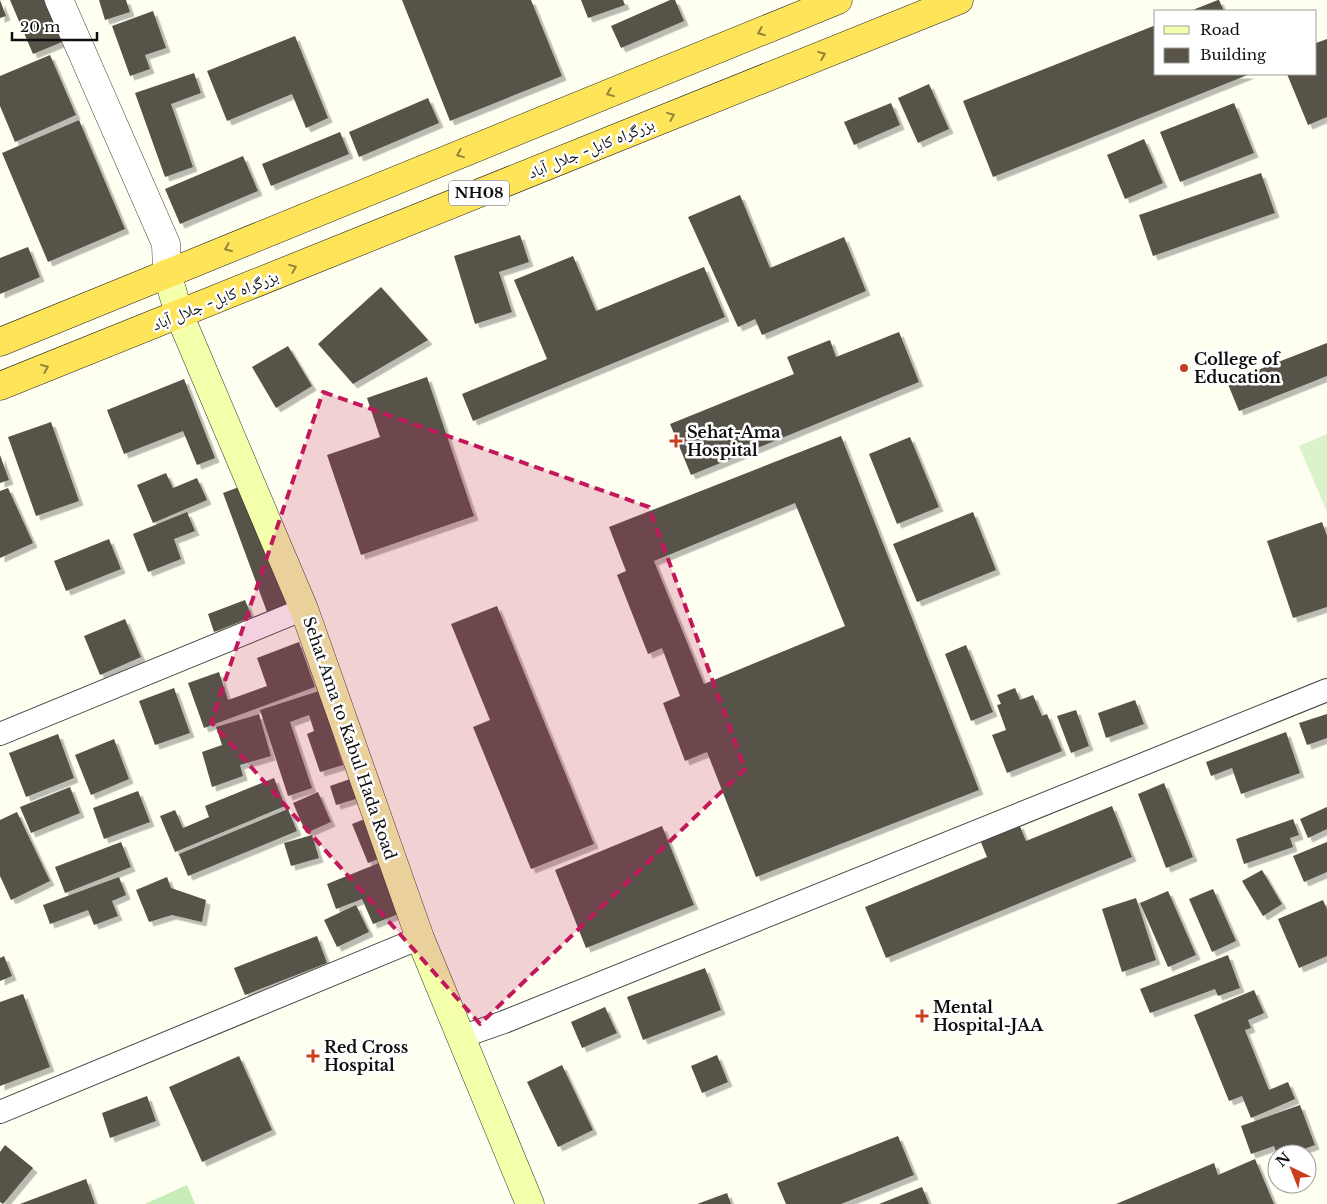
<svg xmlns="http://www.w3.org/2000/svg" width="1327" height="1204" font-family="'Libre Baskerville','Noto Naskh Arabic',serif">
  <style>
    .green { fill: #c6edb7 }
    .pitch { fill: #dbf3ca }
    .building { fill: #59534a; fill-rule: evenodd; filter: url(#shadow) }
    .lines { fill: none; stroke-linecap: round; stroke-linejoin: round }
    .minor-casing { stroke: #424242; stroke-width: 24 }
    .tertiary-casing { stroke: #424242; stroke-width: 29 }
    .secondary-casing { stroke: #313131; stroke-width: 29 }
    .trunk-casing { stroke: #202020; stroke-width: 29 }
    .minor { stroke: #fff; stroke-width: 22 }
    .tertiary { stroke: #fff; stroke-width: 28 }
    .secondary { stroke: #f4ffac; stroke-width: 28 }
    .trunk { stroke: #fee459; stroke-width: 28 }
    .oneway { stroke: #928438 }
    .marked { fill: #c2185b; fill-opacity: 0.2; stroke: #c2185b; stroke-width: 4; stroke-dasharray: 10 6; stroke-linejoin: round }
    .poi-dot { fill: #c93e1d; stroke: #fff; stroke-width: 2 }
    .labels { text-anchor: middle; stroke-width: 5; stroke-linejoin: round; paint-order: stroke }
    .shield { fill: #fff; stroke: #575757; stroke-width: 1 }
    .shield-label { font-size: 15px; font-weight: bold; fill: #0f0f0f }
    .street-label { font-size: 16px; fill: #0f0f0f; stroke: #fff }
    .poi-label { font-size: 16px; font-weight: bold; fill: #0f0f0f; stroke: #fff; text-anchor: start }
  </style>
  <defs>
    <filter id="shadow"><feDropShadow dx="4.5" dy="4.5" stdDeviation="0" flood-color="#0004"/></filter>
  </defs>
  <rect width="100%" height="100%" fill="#fefff1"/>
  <polygon class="green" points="187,1185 195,1204 145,1204"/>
  <polygon class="pitch" points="1327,434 1327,512 1299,446"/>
  <g class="building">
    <polygon points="0,0 6,16 0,18"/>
    <polygon points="10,0 44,0 62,42 33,54"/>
    <polygon points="99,0 126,0 130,12 105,20"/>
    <polygon points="402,0 531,0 562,76 450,121"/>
    <polygon points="581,0 623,0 625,5 588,18"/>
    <polygon points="670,0 675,0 684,21 621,48 611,26"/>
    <polygon points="1219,0 1224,11 1190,11 1218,0"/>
    <polygon points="153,11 166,48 145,55 150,69 130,76 112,26"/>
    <polygon points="1156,25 1156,74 1250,74 993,177 963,101"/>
    <polygon points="295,36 328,118 306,128 292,94 227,121 207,71"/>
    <polygon points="1327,39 1327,117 1308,125 1287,74 1316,74 1316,43"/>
    <polygon points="50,55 76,115 15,142 0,106 0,76"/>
    <polygon points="194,73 201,93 171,104 193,167 165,177 135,93"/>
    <polygon points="929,84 949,129 918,143 898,98"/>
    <polygon points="428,98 439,123 359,157 349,132"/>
    <polygon points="891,103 900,125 854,145 844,122"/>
    <polygon points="1234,103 1254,153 1180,182 1160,132"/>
    <polygon points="79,120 125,229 48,262 2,153"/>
    <polygon points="340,132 349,154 271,186 262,164"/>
    <polygon points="1144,139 1163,183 1125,199 1107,155"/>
    <polygon points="243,156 258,191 180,224 165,189"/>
    <polygon points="1261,173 1275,213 1153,256 1139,215"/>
    <polygon points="740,195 770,268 844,237 866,291 762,335 755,319 738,327 688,217"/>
    <polygon points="520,235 529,262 499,272 512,312 475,324 454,256"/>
    <polygon points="28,247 40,277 0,294 0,258"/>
    <polygon points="573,256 596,311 704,267 725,317 473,421 462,394 547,359 514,280"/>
    <polygon points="381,287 428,340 353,384 318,344"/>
    <polygon points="899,332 919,382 691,475 670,424 794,374 787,357 830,340 836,357"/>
    <polygon points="1327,343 1327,376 1239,411 1227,382"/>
    <polygon points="288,346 312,386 276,408 252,367"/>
    <polygon points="427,377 474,516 361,555 327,455 380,437 367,398"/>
    <polygon points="184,379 215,458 197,465 183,431 124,454 107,410"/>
    <polygon points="51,422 79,501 36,516 8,437"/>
    <path d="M841,436l138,354 -223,87 -49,-125 -22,9 -22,-58 17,-7 -18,-48 -14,6 -31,-79 9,-4 -17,-44zM795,503l50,123 -141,58 -50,-123z"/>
    <polygon points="910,437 939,507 897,524 869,454"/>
    <polygon points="0,455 9,480 0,483"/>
    <polygon points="166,473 173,488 197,478 207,500 153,523 137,485"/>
    <polygon points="247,484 291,603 267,612 223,493"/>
    <polygon points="8,488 33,543 0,558 0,491"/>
    <polygon points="187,512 195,531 174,539 181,559 148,572 133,534"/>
    <polygon points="973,512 996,570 917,602 893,544"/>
    <polygon points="1322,522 1327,536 1327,607 1293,618 1267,541"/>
    <polygon points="109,539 121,569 66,591 54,561"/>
    <polygon points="245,600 252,617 214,632 208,614"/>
    <polygon points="497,606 594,844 531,869 473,727 490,720 451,624"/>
    <polygon points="125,619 141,657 100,675 84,636"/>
    <polygon points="299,642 315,687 204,728 188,683 219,672 228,700 267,686 257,658"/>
    <polygon points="966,645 993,712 971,721 945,654"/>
    <polygon points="174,688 190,733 155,745 139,701"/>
    <polygon points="1015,688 1020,700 1033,695 1042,716 1047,714 1062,751 1007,773 992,735 1006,730 997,705 1001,704 997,695"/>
    <polygon points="319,691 343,765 320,772 307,734 314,731 309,715 290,722 312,788 288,796 260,710"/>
    <polygon points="1135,700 1144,724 1106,738 1098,713"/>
    <polygon points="1076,710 1089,746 1071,753 1057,716"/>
    <polygon points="259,714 271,756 240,765 243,776 212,787 202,752 222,745 216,727"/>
    <polygon points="1327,714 1327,738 1307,745 1299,723"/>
    <polygon points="1286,732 1300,773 1241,794 1232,768 1211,776 1206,762"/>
    <polygon points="58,734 74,778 26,797 9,753"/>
    <polygon points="114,739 129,779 91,795 75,755"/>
    <polygon points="274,778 285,806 175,852 160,816 175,810 183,828 209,817 205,806"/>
    <polygon points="353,778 359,798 336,805 330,786"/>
    <polygon points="1164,783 1193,857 1166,868 1138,794"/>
    <polygon points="70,787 80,813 31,833 20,807"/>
    <polygon points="138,791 150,822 104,839 93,808"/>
    <polygon points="318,792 331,822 306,833 293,803"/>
    <polygon points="1112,806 1132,857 886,958 865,907 987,857 980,840 1019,824 1026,841"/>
    <polygon points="1327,807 1327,829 1308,838 1300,819"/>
    <polygon points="288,809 297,831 188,876 179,854"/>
    <polygon points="17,812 50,881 11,900 0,876 0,820"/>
    <polygon points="370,817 386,856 368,863 352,824"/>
    <polygon points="1293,819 1299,835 1290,838 1293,847 1244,864 1236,839"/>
    <polygon points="662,826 694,905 586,948 555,870"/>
    <polygon points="312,835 319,858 291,866 284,843"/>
    <polygon points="121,842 131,867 65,893 55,867"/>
    <polygon points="1327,842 1327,872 1304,882 1293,856"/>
    <polygon points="384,861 401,913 373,924 362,899 336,909 327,884"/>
    <polygon points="1262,870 1282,904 1263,916 1242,881"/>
    <polygon points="119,877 126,895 112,901 118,916 94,925 88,910 50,924 43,905"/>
    <polygon points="167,877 171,888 206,900 202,922 172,915 149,922 136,890"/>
    <polygon points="1213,889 1236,941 1212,952 1189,899"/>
    <polygon points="1168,891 1196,955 1168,967 1140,903"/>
    <polygon points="1136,898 1156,960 1122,972 1102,909"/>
    <polygon points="1323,900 1327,909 1327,956 1299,968 1278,919"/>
    <polygon points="356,905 369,932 337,947 324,920"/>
    <polygon points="317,936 327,963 245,995 234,968"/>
    <polygon points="1228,955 1240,988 1218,996 1215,989 1150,1013 1140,989"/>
    <polygon points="4,956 12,976 0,981 0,958"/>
    <polygon points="705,968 721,1010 643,1040 627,997"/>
    <polygon points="1254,990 1264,1013 1248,1020 1251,1028 1245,1030 1269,1090 1288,1082 1295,1099 1251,1118 1242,1096 1229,1101 1194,1015"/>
    <polygon points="23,994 50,1067 0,1086 0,1002"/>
    <polygon points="605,1007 617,1033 582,1048 571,1022"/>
    <polygon points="717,1055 728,1082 702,1093 691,1066"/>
    <polygon points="239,1056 272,1130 202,1162 169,1087"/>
    <polygon points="562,1065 593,1130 558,1147 527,1082"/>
    <polygon points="147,1096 156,1121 110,1138 102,1113"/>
    <polygon points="1300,1105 1315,1145 1290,1154 1277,1154 1274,1146 1251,1154 1241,1126"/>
    <polygon points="898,1136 914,1175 841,1204 786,1204 777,1183"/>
    <polygon points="5,1145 33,1168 3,1204 0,1202 0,1152"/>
    <polygon points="1255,1159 1274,1204 1116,1204 1214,1163 1218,1175"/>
    <polygon points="86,1179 95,1204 20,1204"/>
    <polygon points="922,1187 929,1204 879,1204"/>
    <polygon points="727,1193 731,1204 697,1204"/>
  </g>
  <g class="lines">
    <defs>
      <g id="minor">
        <polyline points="0,734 304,609"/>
        <polyline points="461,1037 504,1022 1327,690"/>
        <polyline points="0,1112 420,938"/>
      </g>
      <polyline id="tertiary" points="59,0 166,244 167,273"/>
      <polyline id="secondary" points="167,273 179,314 304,609 420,938 530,1204"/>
      <g id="trunk">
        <polyline points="0,342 838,0"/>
        <polyline points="0,386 959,0"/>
      </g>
    </defs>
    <use href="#minor" class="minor-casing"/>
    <use href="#tertiary" class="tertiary-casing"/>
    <use href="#secondary" class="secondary-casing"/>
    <use href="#trunk" class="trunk-casing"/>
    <use href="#minor" class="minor"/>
    <use href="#tertiary" class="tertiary"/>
    <use href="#secondary" class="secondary"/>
    <use href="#trunk" class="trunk"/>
  </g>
  <defs><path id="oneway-chevron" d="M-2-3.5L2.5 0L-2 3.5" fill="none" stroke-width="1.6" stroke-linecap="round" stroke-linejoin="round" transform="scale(1.25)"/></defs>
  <g class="oneway">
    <use href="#oneway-chevron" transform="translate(761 32) rotate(158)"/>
    <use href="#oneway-chevron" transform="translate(822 55) rotate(-22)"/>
    <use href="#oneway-chevron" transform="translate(610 93) rotate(158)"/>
    <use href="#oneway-chevron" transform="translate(671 116) rotate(-22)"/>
    <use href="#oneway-chevron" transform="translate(460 154) rotate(158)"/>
    <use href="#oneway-chevron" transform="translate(228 248) rotate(158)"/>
    <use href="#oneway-chevron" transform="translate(293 268) rotate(-22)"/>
    <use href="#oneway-chevron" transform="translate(45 368) rotate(-22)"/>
  </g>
  <path class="marked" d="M323,392l326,115 96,262 -265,255 -269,-302z"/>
  <g class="poi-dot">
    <circle cx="1184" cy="368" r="5"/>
    <path d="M673.5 433.5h5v5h5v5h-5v5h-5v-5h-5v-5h5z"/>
    <path d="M919.5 1008.5h5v5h5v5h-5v5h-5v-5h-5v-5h5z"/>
    <path d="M310.5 1048.5h5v5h5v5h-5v5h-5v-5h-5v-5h5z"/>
  </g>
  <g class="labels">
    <rect class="shield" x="449" y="180.5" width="60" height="25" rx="4"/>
    <g class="shield-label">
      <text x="479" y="198">NH08</text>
    </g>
    <g class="street-label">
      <text transform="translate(591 148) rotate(-22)" y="6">بزرگراه کابل- جلال آباد</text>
      <text transform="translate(215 300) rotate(-22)" y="6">بزرگراه کابل- جلال آباد</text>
      <text transform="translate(350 738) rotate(71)" y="6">Sehat Ama to Kabul Hada Road</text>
    </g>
    <g class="poi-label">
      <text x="1194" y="365">College of<tspan x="1194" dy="18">Education</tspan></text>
      <text x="687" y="438">Sehat-Ama<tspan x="687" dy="18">Hospital</tspan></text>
      <text x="933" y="1013">Mental<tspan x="933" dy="18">Hospital-JAA</tspan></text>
      <text x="324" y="1053">Red Cross<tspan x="324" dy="18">Hospital</tspan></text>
    </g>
  </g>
  <rect x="1154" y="10" width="162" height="65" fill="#ffffff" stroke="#9f9f9f"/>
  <rect x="1164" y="26" width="25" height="8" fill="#f4ffac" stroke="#9f9f9f"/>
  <text x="1200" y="35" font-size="15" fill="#0f0f0f">Road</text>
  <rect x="1164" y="48" width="25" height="15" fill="#59534a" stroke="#9f9f9f"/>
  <text x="1200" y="60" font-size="15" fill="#0f0f0f">Building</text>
  <g transform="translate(1292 1169) rotate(317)"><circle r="24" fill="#ffffff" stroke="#9f9f9f"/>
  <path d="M0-4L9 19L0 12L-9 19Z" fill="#c93e1d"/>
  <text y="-8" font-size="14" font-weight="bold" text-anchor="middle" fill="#0f0f0f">N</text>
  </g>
  <path d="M12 32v8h85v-8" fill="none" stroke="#0f0f0f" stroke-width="2.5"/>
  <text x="20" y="32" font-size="15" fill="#0f0f0f" stroke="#ffffff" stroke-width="4" paint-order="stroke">20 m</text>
</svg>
